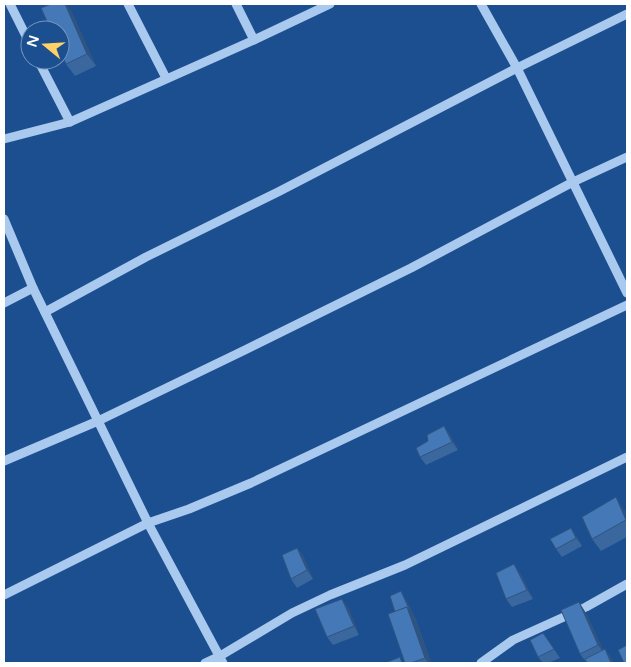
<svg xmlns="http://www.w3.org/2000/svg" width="631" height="667" font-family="'Varela Round',sans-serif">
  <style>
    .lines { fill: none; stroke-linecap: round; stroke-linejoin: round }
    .minor { stroke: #a9c9ee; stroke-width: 9 }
    .wall { fill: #3a679d }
    .shaded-wall { fill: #305480 }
    .building { fill: #4478b7; stroke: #305480 }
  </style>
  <rect width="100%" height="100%" fill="#1b4f8f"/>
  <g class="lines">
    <g class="minor">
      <polyline points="10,4 30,44"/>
      <polyline points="128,4 166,78"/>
      <polyline points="236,4 254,40"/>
      <polyline points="481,4 517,68 627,293"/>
      <polyline points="38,60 70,122"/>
      <polyline points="4,139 70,122 254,40 330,4"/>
      <polyline points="4,219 33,288 148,523 223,663"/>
      <polyline points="4,303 33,288"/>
      <polyline points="45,312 146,257 278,192 517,68 627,14"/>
      <polyline points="4,461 98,421 247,349 411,268 573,182 627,157"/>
      <polyline points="4,595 148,523 189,509 251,483 627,305"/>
      <polyline points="205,663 220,656 292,613 330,595 405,565 627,457"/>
      <polyline points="481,663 513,640 586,607 627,584"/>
    </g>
  </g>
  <g class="wall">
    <polygon points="71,11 96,66 75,76 66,64"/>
    <polygon points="444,426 450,435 458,450 426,465 420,457 428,441"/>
    <polygon points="624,510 627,516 627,537 601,551 592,539"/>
    <polygon points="577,537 582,546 562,557 556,549"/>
    <polygon points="297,548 303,556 313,579 297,588 291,579"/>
    <polygon points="520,573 533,599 512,607 506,599"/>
    <polygon points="406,600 416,620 431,663 405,663 395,612"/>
    <polygon points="579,602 587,615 603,650 605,649 614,663 587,663 580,654"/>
    <polygon points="348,607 359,635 333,645 327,637"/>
    <polygon points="543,633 560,658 548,663 543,663 538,657"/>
  </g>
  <g class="shaded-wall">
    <polygon points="65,4 66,4 71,11 96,66 87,54"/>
    <polygon points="444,426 450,435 458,450 452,442"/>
    <polygon points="616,497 624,510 627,516 627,522"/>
    <polygon points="571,528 577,537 582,546 576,538"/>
    <polygon points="297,548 303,556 313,579 307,570"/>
    <polygon points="514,564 520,573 533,599 527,590"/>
    <polygon points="401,591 406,600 416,620 431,663 428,663 425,658"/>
    <polygon points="342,599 348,607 359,635 354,626"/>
    <polygon points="579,602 587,615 607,658 598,645"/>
    <polygon points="605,649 614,663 611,663"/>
  </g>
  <g class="building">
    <polygon points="51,4 65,4 87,54 66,64 60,50 60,30 51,30 41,8"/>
    <polygon points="444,426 452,442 420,457 416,448 428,441 427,435"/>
    <polygon points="616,497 626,520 592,539 582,517"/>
    <polygon points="571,528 576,538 556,549 550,539"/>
    <polygon points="297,548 307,570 291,579 282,555"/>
    <polygon points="514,564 527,590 506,599 496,573"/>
    <polygon points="401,591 410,611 407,607 395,612 390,596"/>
    <polygon points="342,599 354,626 327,637 315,609"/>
    <polygon points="579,602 598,645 580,654 561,610"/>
    <polygon points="407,607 425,658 411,663 405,663 388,614"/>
    <polygon points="543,633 554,649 538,657 530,640"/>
    <polygon points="627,645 627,663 624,663 618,650"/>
    <polygon points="605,649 611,663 587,663 585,659"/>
    <polygon points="400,657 402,663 385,663"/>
  </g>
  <rect width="631" height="667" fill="none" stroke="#ffffff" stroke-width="10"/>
  <g transform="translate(45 45) rotate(288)"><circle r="24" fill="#1b4f8f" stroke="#7695bc"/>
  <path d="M0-4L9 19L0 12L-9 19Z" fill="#ffd166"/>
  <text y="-8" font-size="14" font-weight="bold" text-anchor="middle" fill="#ffffff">N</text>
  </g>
</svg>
